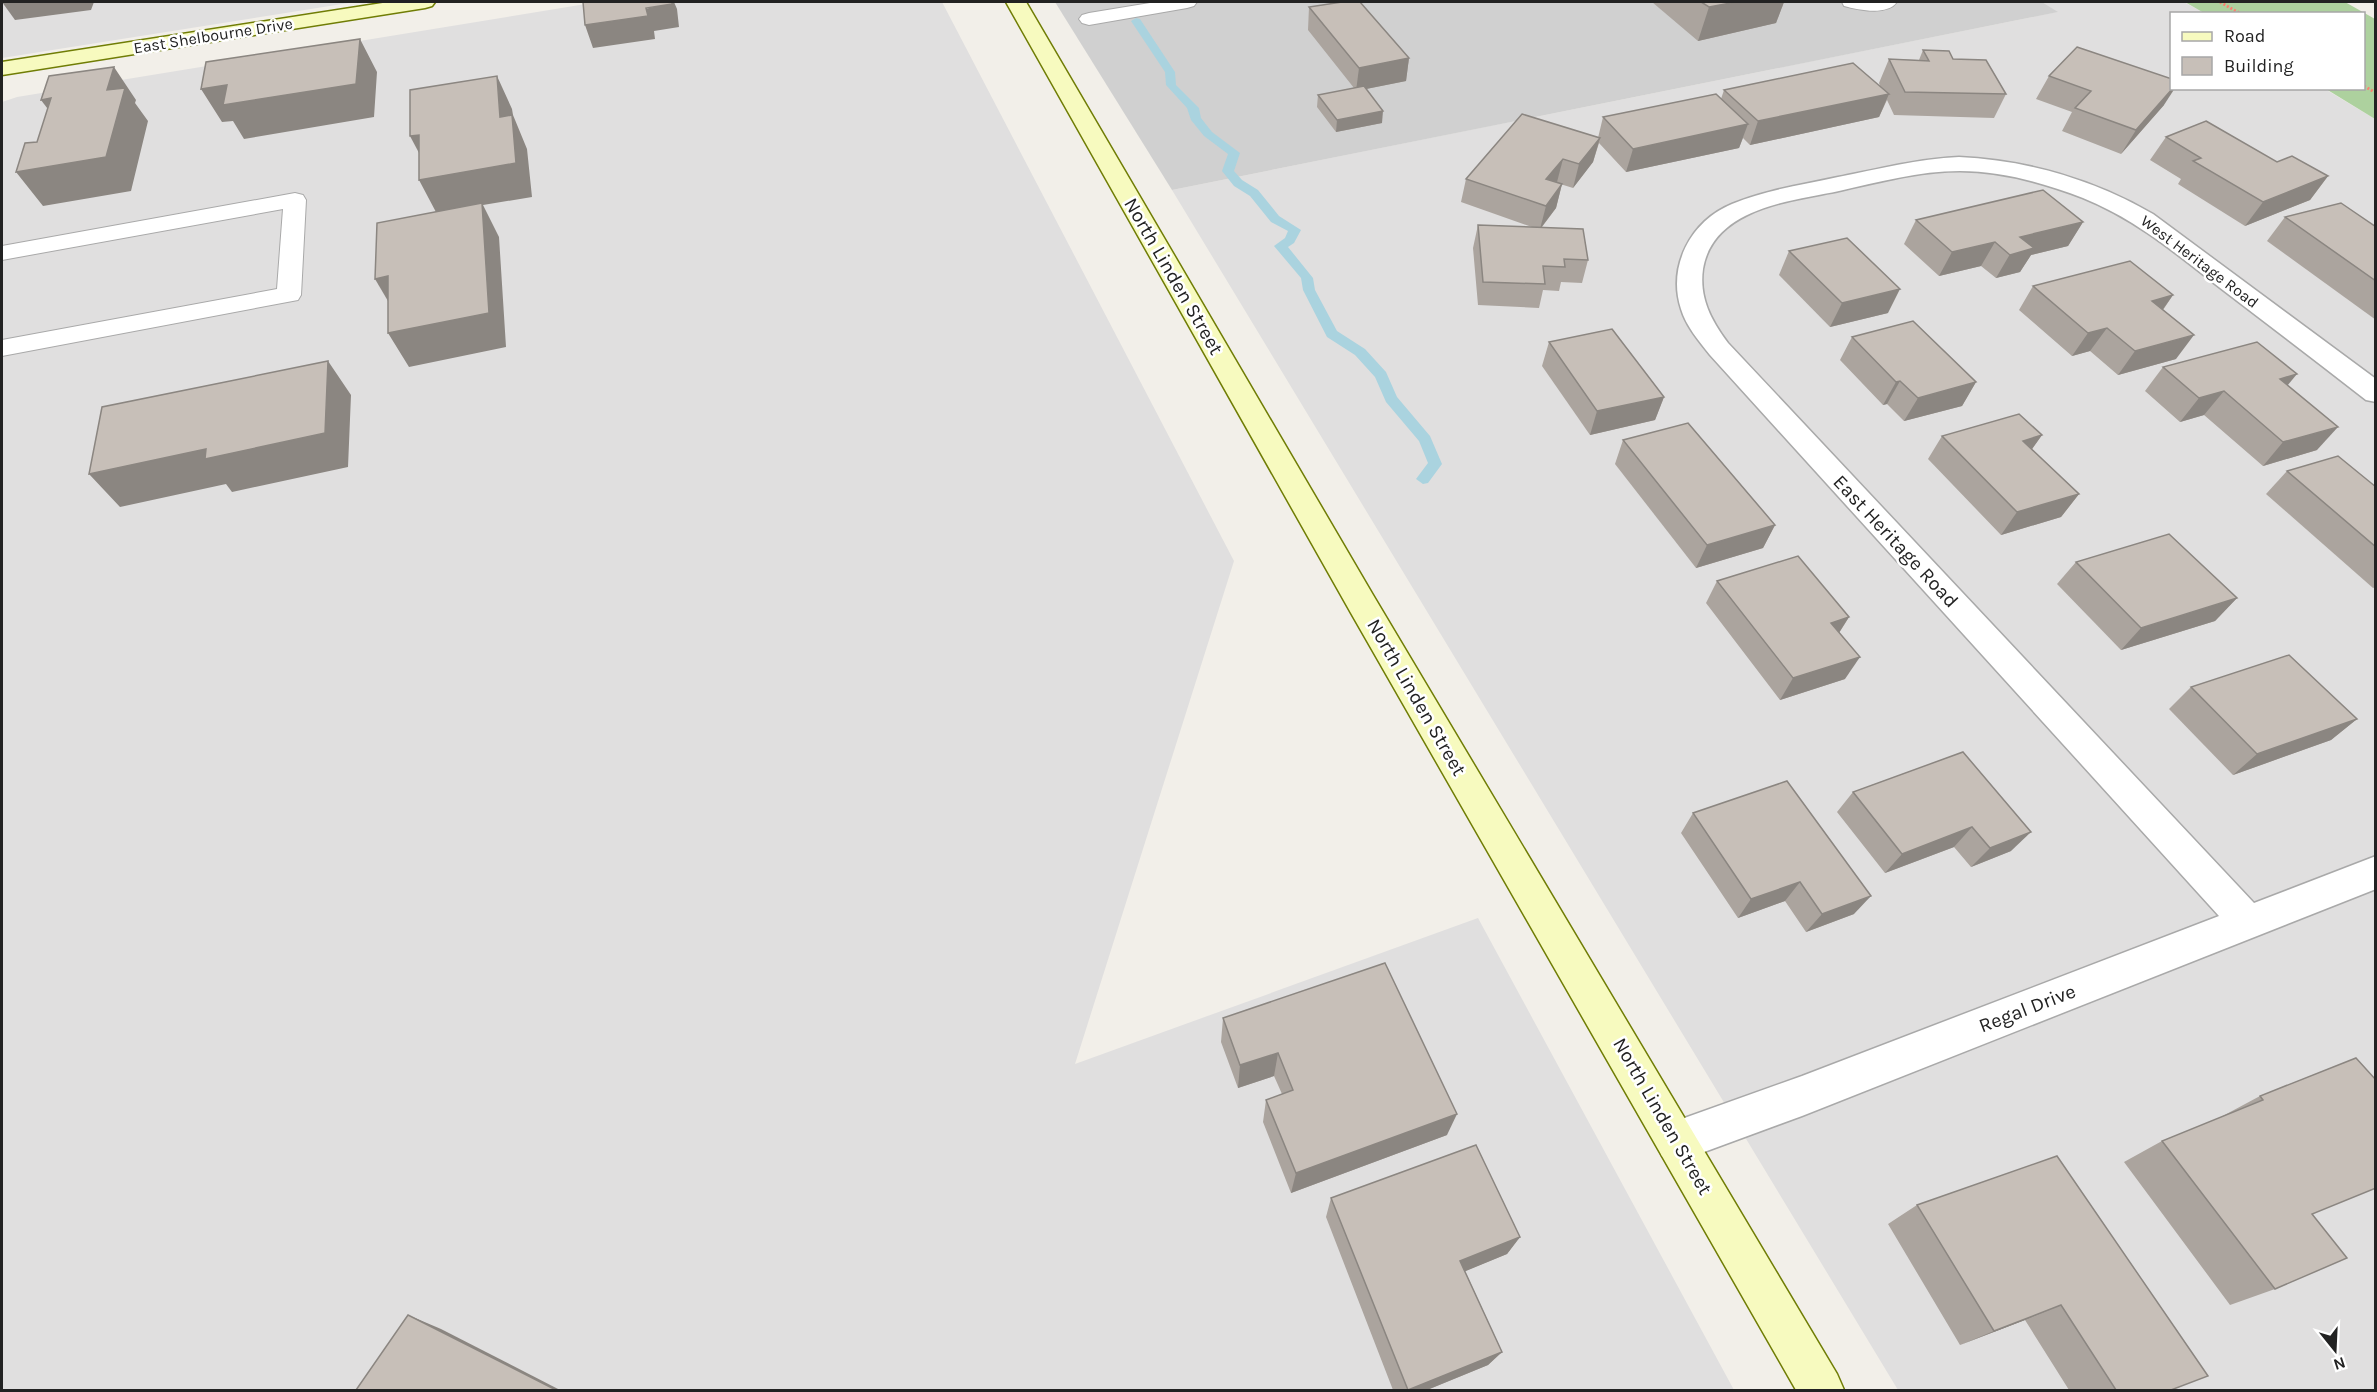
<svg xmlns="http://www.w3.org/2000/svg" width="2377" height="1392" font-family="Karla,sans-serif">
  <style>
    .residential { fill: #e0dfdf }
    .religious { fill: #d0d0d0 }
    .forest { fill: #add19e }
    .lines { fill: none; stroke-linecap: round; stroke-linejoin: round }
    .stream { fill: #aad3df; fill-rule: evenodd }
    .lane-casing { stroke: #a9a9a9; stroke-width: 2 }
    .street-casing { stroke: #a9a9a9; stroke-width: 3 }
    .secondary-casing { stroke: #707d05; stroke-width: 3 }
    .path { stroke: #fa8072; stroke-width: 3; stroke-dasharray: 2 2; stroke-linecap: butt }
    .lane { fill: #fff; fill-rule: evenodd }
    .street { fill: #fff; fill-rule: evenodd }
    .secondary { fill: #f7fabf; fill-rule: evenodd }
    .wall { fill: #aba49e }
    .shaded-wall { fill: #8b8681 }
    .building { fill: #c7bfb8; stroke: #8b8681; stroke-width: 1.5 }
    .labels { text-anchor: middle; stroke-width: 5; stroke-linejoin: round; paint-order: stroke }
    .far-street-label { font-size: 16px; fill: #222; stroke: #fff }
    .street-label { font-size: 20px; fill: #222; stroke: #fff }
  </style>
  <rect width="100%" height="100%" fill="#f2efe9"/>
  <g class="residential">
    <polygon points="2,2 355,2 2,58"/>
    <polygon points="598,2 942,2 1234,561 1075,1064 1478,918 1734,1390 2,1390 2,102 17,97"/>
    <polygon points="2042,2 2184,2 2204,13 2172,14 2172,88 2325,89 2375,119 2375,1390 1898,1390 1172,190 2057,12"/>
  </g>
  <polygon class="religious" points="1055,2 2042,2 2058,12 1172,190"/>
  <polygon class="forest" points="2185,2 2345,2 2375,19 2375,119 2326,89 2364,88 2364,14 2204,13"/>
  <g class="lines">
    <polygon class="stream" points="1136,18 1140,19 1175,72 1176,85 1199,108 1201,118 1212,132 1240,153 1234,171 1242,180 1258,190 1279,216 1301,230 1294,243 1288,247 1313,278 1315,290 1337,331 1365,349 1386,372 1397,397 1430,436 1442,464 1428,483 1423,484 1416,479 1428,463 1419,441 1386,402 1375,377 1355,355 1327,337 1303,290 1301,278 1274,246 1285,238 1288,231 1271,222 1250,196 1234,186 1222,171 1228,154 1204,136 1191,120 1187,108 1166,85 1165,72 1131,21"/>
    <defs>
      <g id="lane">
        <polygon points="1156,2 1197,2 1194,6 1187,8 1089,25 1082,23 1079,19 1082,15 1089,13"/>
        <path d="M1842,2h55c-10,14 -38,8 -53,4z"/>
        <polygon points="295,193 303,195 306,200 301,295 298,300 2,356 2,340 277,289 283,209 2,260 2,246"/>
      </g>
      <path id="street" d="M1959,157c68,3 136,23 194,57l223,165v23l-10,-2c-50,-39 -100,-77 -151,-116 -42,-33 -82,-66 -132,-86 -39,-15 -81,-27 -123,-27 -41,0 -81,11 -121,20 -48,10 -126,17 -136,78 -4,29 8,51 25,74l526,560 122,-47v33l-574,227 -125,46 -15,-6 -6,-15 6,-15 140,-50 417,-160 -509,-561c-11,-14 -24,-29 -29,-46 -14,-43 10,-88 51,-105 33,-14 70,-19 106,-27 40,-8 80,-18 121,-20z"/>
      <g id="secondary">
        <polygon points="389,2 435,2 432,6 425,8 2,75 2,62"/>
        <polygon points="1006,2 1026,2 1373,595 1837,1374 1844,1390 1796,1390 1351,613"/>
      </g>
    </defs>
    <use href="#lane" class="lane-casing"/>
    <use href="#street" class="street-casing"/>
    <use href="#secondary" class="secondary-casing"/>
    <g class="path">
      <polyline points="2220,2 2241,14"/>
      <polyline points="2364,86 2376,93"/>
    </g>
    <use href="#lane" class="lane"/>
    <use href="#street" class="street"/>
    <use href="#secondary" class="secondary"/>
  </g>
  <g class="wall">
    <polygon points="1652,2 1784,2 1776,23 1698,41"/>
    <polygon points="1309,7 1409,58 1406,81 1366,89 1382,123 1336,132 1317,107 1318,95 1354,88 1308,30"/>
    <polygon points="1923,50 1953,59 2006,94 1994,118 1894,115 1887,100 1879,117 1750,145 1743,138 1739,148 1626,172 1599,143 1593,162 1573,188 1557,183 1562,184 1556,208 1542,227 1588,260 1582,283 1561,282 1559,291 1543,290 1539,308 1478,305 1473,248 1478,225 1532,227 1461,202 1466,179 1598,138 1603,117 1721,99 1724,90 1880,86 1879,83 1889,59 1919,60"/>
    <polygon points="2049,76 2164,105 2121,154 2062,131 2072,112 2036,99"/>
    <polygon points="2166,137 2277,162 2328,176 2310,200 2245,226 2178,184 2181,179 2150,160"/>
    <polygon points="2285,217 2376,227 2376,320 2267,241"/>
    <polygon points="1916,220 2083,222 2068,246 2031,255 2020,272 1996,278 1981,266 1939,276 1904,244"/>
    <polygon points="1789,251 1888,313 1830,327 1779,275"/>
    <polygon points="2033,286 2173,295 2163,310 2176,359 2118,375 2090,351 2072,356 2019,310"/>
    <polygon points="1852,337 1976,382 1962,406 1904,421 1887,404 1883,405 1840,360"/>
    <polygon points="1549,342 1664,397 1655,420 1590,435 1542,366"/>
    <polygon points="2163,367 2287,386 2317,450 2263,466 2204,415 2180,422 2145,391"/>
    <polygon points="2042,435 2032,449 2079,494 2061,517 2001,535 1928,459 1942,436"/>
    <polygon points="1623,440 1775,525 1763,548 1696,568 1615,464"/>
    <polygon points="2287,471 2376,487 2376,587 2373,588 2266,494"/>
    <polygon points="2076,562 2237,598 2215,621 2121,650 2057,584"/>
    <polygon points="1717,581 1849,617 1839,633 1845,679 1780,700 1706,603"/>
    <polygon points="2191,687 2357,719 2331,740 2233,775 2169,709"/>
    <polygon points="1963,752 2011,851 1971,867 1954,847 1885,873 1837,812 1853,792"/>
    <polygon points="1693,813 1854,914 1806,932 1785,901 1738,918 1681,833"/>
    <polygon points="1223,1018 1447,1135 1291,1193 1263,1122 1266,1100 1282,1094 1274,1076 1238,1088 1221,1042"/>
    <polygon points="2356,1058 2275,1289 2230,1305 2124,1162 2162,1141 2219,1118 2260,1096"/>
    <polygon points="2057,1156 2171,1390 2069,1390 2025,1320 1960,1345 1888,1224 1917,1205"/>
    <polygon points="1331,1198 1520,1237 1507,1254 1465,1271 1502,1352 1488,1365 1427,1390 1393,1390 1326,1217"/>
  </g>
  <g class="shaded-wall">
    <polygon points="2,2 94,2 91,10 15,20"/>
    <polygon points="672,2 674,2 677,9 679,27 654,31 655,39 593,48 585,25"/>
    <polygon points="1736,2 1784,2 1776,23 1698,41 1709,7"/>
    <polygon points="360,39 377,72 374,117 244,139 233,121 222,122 201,89"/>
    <polygon points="1409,58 1406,81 1356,91 1359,68"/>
    <polygon points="114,67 136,100 135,103 148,121 131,191 43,206 16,172 107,90"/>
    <polygon points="497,76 512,109 513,115 527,149 532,197 483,205 499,237 506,347 409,367 388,333 437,214 419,180 500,117"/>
    <polygon points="2173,88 2175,88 2164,105 2121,154 2136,130"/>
    <polygon points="1889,94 1879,117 1750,145 1758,121"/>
    <polygon points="51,98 66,133 41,100"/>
    <polygon points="1383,111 1382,123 1336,132 1337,120"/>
    <polygon points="1748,124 1739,148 1626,172 1633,149"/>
    <polygon points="419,135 428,170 410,136"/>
    <polygon points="1600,138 1593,162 1573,188 1579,164"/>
    <polygon points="1563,159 1557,182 1546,179"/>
    <polygon points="2328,176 2310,200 2245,226 2263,202"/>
    <polygon points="1562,184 1556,208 1540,229 1546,206"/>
    <polygon points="2083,222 2068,246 2031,255 2020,272 1996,278 2020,237"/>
    <polygon points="1995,242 1981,266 1939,276 1952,252"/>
    <polygon points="388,276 395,313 375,279"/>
    <polygon points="1900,289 1888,313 1830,327 1842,303"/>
    <polygon points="2173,295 2156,319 2152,301"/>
    <polygon points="2107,328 2090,351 2072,356 2088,333"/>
    <polygon points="2194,335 2176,359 2118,375 2135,351"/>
    <polygon points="328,361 351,395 348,467 232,492 226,484 120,507 89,474"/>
    <polygon points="2297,374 2277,398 2280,379"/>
    <polygon points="1900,381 1887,404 1883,405 1896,382"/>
    <polygon points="1976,382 1962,406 1904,421 1918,398"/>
    <polygon points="2224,391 2204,415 2180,422 2199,398"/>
    <polygon points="1664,397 1655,420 1590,435 1597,411"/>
    <polygon points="2338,427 2317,450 2263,466 2283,442"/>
    <polygon points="2042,435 2025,459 2023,441"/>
    <polygon points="2079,494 2061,517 2001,535 2017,512"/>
    <polygon points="1775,525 1763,548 1696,568 1707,545"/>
    <polygon points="2237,598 2215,621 2121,650 2141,628"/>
    <polygon points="1849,617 1835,639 1831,623"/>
    <polygon points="1860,657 1845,679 1780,700 1793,678"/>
    <polygon points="2357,719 2331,740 2233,775 2257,754"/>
    <polygon points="1972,827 1954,847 1885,873 1902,854"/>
    <polygon points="2031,832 2011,851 1971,867 1990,848"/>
    <polygon points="1800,882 1785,901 1738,918 1751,899"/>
    <polygon points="1871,896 1854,914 1806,932 1822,914"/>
    <polygon points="1278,1053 1274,1076 1238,1088 1240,1065"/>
    <polygon points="1457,1114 1447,1135 1291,1193 1296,1173"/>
    <polygon points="1520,1237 1507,1254 1449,1278 1460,1261"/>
    <polygon points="2061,1305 2025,1320 1960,1345 1994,1331"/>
    <polygon points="408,1315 441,1329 560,1390 556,1390"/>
    <polygon points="1502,1352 1488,1365 1427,1390 1408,1390"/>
  </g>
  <g class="building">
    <polygon points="583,2 672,2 672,4 646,8 648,16 585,25"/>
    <polygon points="1342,2 1360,2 1409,58 1359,68 1309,7"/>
    <polygon points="1701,2 1736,2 1709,7"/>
    <polygon points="360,39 356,84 223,105 227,85 201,89 206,62"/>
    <polygon points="2077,47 2172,79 2172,88 2173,88 2136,130 2075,108 2091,91 2049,76"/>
    <polygon points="1923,50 1949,51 1953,59 1986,60 2006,94 1905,92 1889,59 1929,61"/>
    <polygon points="1853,63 1889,94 1758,121 1724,90"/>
    <polygon points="114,67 107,90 125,88 106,157 16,172 25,143 37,142 51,98 41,100 49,76"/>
    <polygon points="497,76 500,117 512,115 516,163 419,180 419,135 410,136 410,90"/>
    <polygon points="1364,86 1383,111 1337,120 1318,95"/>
    <polygon points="1716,94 1748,124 1633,149 1603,117"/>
    <polygon points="1522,114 1600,138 1579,164 1563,159 1546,179 1562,184 1546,206 1466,179"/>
    <polygon points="2206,121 2277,162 2292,156 2328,176 2263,202 2193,161 2201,158 2166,137"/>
    <polygon points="2043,190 2083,222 2020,237 2034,248 2010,255 1995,242 1952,252 1916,220"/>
    <polygon points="482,203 489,313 388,333 388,276 375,279 377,223"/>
    <polygon points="2341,203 2376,227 2376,281 2285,217"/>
    <polygon points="1478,225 1583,229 1588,260 1564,259 1565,267 1543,266 1545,284 1483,282"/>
    <polygon points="1847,238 1900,289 1842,303 1789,251"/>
    <polygon points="2130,261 2173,295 2152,301 2194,335 2135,351 2107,328 2088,333 2033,286"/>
    <polygon points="1913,321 1976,382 1918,398 1900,381 1896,382 1852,337"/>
    <polygon points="1612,329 1664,397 1597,411 1549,342"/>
    <polygon points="2257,342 2297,374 2280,379 2338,427 2283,442 2224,391 2199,398 2163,367"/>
    <polygon points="328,361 325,433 205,459 206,449 89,474 102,407"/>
    <polygon points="2019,414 2042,435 2023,441 2079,494 2017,512 1942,436"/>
    <polygon points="1688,423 1775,525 1707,545 1623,440"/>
    <polygon points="2338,456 2376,487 2376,547 2287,471"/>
    <polygon points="2169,534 2237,598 2141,628 2076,562"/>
    <polygon points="1798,556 1849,617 1831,623 1860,657 1793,678 1717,581"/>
    <polygon points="2289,655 2357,719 2257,754 2191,687"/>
    <polygon points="1963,752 2031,832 1990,848 1972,827 1902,854 1853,792"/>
    <polygon points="1787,781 1871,896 1822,914 1800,882 1751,899 1693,813"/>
    <polygon points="1385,963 1457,1114 1296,1173 1266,1100 1293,1090 1278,1053 1240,1065 1223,1018"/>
    <polygon points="2356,1058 2376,1080 2376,1188 2312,1214 2347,1258 2275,1289 2162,1141 2263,1100 2260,1096"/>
    <polygon points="1476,1145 1520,1237 1460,1261 1502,1352 1408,1390 1331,1198"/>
    <polygon points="2057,1156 2208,1376 2171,1390 2116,1390 2061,1305 1994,1331 1917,1205"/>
    <polygon points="408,1315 556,1390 356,1390"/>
  </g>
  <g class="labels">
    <g class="far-street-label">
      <text transform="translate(213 35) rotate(-9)" y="6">East Shelbourne Drive</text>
      <text transform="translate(2200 261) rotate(37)" y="6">West Heritage Road</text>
    </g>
    <g class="street-label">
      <text transform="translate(1174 276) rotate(60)" y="7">North Linden Street</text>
      <text transform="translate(1896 541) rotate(47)" y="7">East Heritage Road</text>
      <text transform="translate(1417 697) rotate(60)" y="7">North Linden Street</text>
      <text transform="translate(2027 1008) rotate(-21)" y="7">Regal Drive</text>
      <text transform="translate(1663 1116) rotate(60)" y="7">North Linden Street</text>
    </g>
  </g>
  <rect width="2377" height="1392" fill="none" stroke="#222222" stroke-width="6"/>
  <rect x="2170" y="12" width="195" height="78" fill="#ffffff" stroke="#a7a7a7" stroke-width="1.5"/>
  <rect x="2182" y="32" width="30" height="9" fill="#f7fabf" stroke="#a7a7a7" stroke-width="1.5"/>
  <text x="2224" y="42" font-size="18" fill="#222222">Road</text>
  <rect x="2182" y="57" width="30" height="18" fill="#c7bfb8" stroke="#a7a7a7" stroke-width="1.5"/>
  <text x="2224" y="72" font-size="18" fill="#222222">Building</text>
  <g transform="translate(2335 1350) rotate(162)" stroke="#ffffff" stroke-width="4.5" paint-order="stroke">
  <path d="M0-4.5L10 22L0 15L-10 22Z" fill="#222222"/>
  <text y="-9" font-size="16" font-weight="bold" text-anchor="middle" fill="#222222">N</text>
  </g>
</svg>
